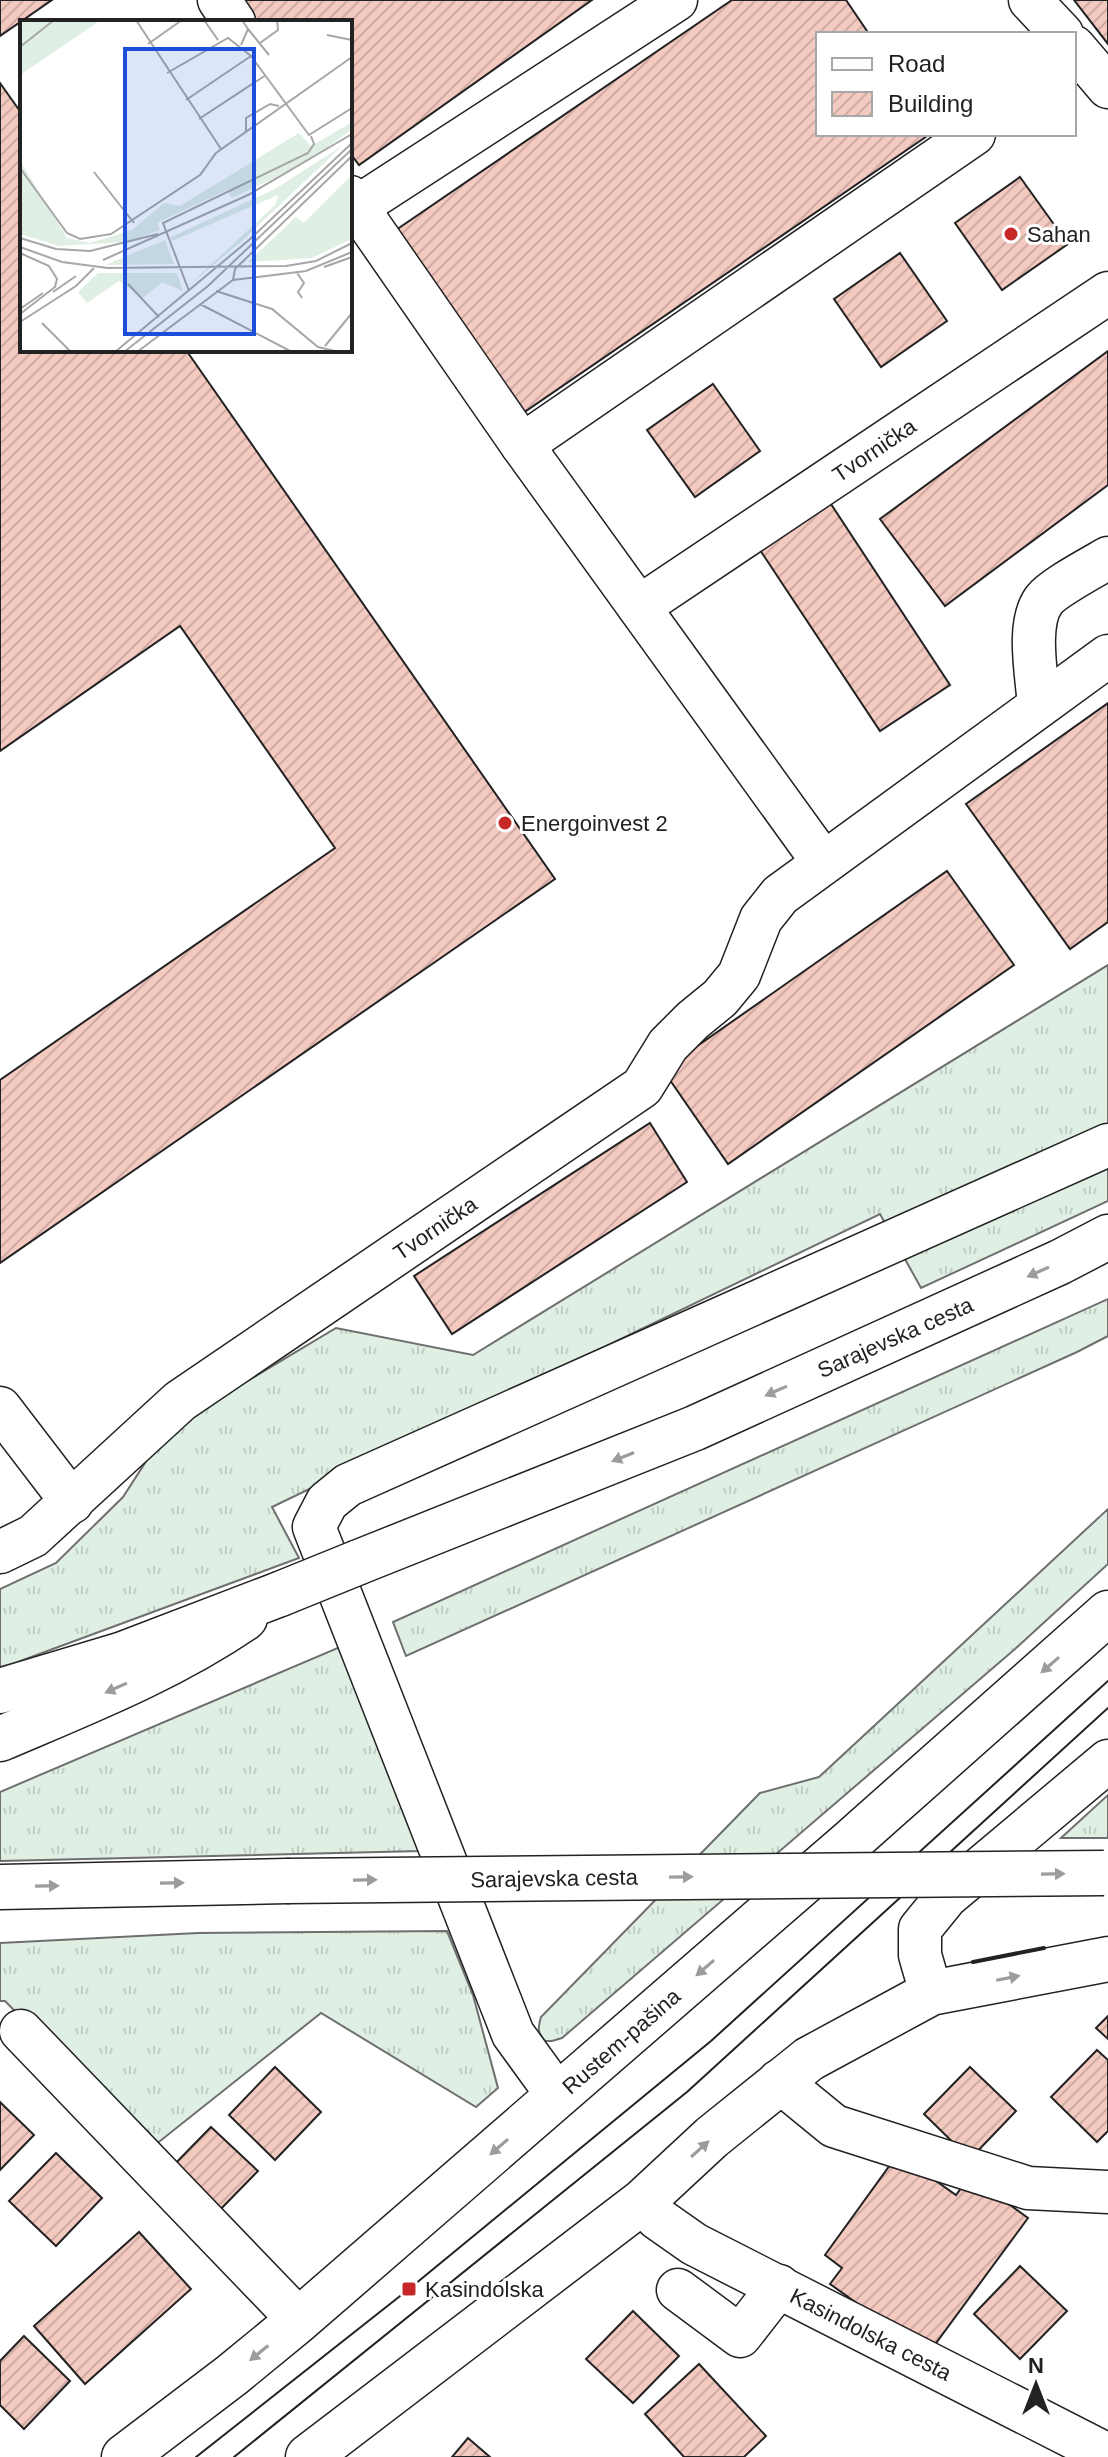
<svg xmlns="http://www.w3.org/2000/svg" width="1108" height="2457" font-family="Arial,sans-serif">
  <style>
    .grass { fill: url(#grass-tufts); stroke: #6f6f6f; stroke-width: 2 }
    .building { fill: url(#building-hatch); stroke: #222; stroke-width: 2 }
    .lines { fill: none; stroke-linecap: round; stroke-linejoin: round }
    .minor-casing { stroke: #222; stroke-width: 45 }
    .major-casing { stroke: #222; stroke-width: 47 }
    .highway-casing { stroke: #222; stroke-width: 47 }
    .minor { stroke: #fff; stroke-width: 42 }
    .major { stroke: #fff; stroke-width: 44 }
    .highway { stroke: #fff; stroke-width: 44 }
    .tram { stroke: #222; stroke-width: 2 }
    .major-bridge-casing { stroke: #222; stroke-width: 47; stroke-linecap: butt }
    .major-bridge { stroke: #fff; stroke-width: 44 }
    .wall { stroke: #222; stroke-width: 4 }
    .oneway { fill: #9c9c9c }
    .poi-dot { fill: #c62828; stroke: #fff; stroke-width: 3 }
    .labels { text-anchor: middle; stroke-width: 6; stroke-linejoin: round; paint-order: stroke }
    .poi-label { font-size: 22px; fill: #222; stroke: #fff; text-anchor: start }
    .street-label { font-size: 22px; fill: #222; stroke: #fff }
    .inset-road { fill: none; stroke: #a7a7a7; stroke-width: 2 }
    .view { fill: #1d4ed8; fill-opacity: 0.15; stroke: #1d4ed8; stroke-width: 4 }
    .inset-edge { fill: none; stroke: #222; stroke-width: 4 }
  </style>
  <defs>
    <pattern id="grass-tufts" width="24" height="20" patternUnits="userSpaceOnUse" patternTransform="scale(2)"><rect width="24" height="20" fill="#e0efe3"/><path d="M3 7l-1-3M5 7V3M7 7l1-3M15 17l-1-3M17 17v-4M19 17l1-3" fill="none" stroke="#c0cdc2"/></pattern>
    <pattern id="building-hatch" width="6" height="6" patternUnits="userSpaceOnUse" patternTransform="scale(2)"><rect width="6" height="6" fill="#f3c9c0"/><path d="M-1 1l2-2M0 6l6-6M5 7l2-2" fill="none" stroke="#d0aca5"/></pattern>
  </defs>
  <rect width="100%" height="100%" fill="#fff"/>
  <g class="grass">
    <polygon points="1108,965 1108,1201 921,1288 880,1214 272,1507 299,1558 15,1663 0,1667 0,1589 56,1563 123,1497 167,1429 336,1328 473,1355"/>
    <polygon points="1108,1299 1108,1336 1077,1352 406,1656 393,1622"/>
    <path d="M1108,1509v55l-93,85 -453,389 -10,3h-7c-8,-9 -7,-13 -4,-24l219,-224 59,-16z"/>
    <polygon points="347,1644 420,1851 0,1861 0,1792"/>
    <polygon points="1108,1795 1108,1838 1061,1838"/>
    <polygon points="447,1931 473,1995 498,2088 476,2107 321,2013 150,2149 5,2001 0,2001 0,1943 198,1933"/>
  </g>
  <g class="building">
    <polygon points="0,0 52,0 0,36"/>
    <polygon points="241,0 592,0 359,165 350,153 350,22 256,22"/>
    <polygon points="732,0 846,0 869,34 818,34 818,134 930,134 523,413 396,230"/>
    <polygon points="1074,0 1108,0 1108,44"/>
    <polygon points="0,83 22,114 22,350 186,350 555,879 0,1263 0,1080 335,848 180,626 0,751"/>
    <polygon points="1020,177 1068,244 1002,290 955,223"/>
    <polygon points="900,253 947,321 881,367 834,299"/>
    <polygon points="1108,351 1108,485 945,606 880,519"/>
    <polygon points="713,384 760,451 695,497 647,430"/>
    <polygon points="827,498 950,685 880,731 756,544"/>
    <polygon points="1108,703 1108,922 1070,949 966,804"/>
    <polygon points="947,871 1014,965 728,1164 663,1070"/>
    <polygon points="650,1123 687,1182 452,1334 414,1276"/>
    <polygon points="1108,2016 1108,2039 1096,2028"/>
    <polygon points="1097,2050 1108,2060 1108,2131 1097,2142 1051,2097"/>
    <polygon points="275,2067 321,2112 275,2160 229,2115"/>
    <polygon points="970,2067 1016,2111 970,2159 924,2114"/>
    <polygon points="0,2102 34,2135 0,2170"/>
    <polygon points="211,2127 258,2171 211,2219 165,2174"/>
    <polygon points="56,2153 102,2198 56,2246 9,2201"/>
    <polygon points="898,2154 956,2195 970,2176 1028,2218 928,2354 830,2284 842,2268 825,2255"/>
    <polygon points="139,2232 191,2289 85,2384 34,2326"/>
    <polygon points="1020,2266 1067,2311 1020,2359 974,2314"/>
    <polygon points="633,2311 679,2356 633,2403 586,2359"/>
    <polygon points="24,2336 70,2381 24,2429 0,2405 0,2361"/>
    <polygon points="699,2364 766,2436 744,2457 684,2457 645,2414"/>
    <polygon points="468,2438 490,2457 452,2457"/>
  </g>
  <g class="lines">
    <defs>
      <g id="minor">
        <polyline points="219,0 234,22"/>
        <polyline points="1030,0 1062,34"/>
        <polyline points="1074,47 1108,87"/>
        <polyline points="350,197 522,445 823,862"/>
        <polyline points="357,207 676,0"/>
        <polyline points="522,445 974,134"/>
        <polyline points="639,607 1108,293"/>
        <path d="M1039,706c-2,-30 -13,-82 5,-106 9,-12 49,-33 64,-42"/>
        <polyline points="0,1408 72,1502"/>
        <polyline points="0,1552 33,1536 180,1401 642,1087 668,1045 693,1020 720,998 739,975 761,919 780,895 1108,656"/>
        <polyline points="931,1993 920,1955 920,1929 946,1897 1108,1761"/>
        <polyline points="21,2031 299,2320"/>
        <polyline points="779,2081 834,2126 1028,2188 1108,2192"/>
        <polyline points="558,2096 513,2034 314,1527 327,1502 348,1485 1108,1145"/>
        <polyline points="642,2202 657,2218 694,2244 1108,2455"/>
        <polyline points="678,2290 740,2336 779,2286"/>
      </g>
      <g id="major">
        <polyline points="359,1562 695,1428 1060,1262 1108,1237"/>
        <path d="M0,1739c84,-36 169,-69 245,-121"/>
        <polyline points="0,1887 287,1881"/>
        <polyline points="124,2457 232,2375 299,2320 849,1843 1108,1613"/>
        <polyline points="308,2457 642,2202 712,2137 809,2059 931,1993 1108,1959"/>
      </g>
      <polyline id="highway" points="0,1691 123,1654 280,1594"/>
    </defs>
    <use href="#minor" class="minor-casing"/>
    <use href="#major" class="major-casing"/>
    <use href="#highway" class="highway-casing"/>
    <use href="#minor" class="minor"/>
    <use href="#major" class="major"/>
    <use href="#highway" class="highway"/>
    <g class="tram">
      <polyline points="196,2457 409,2289 711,2041 1108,1681"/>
      <polyline points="234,2457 687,2092 1108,1708"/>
    </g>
    <defs>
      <g id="major-bridge">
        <polyline points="280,1594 359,1562"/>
        <polyline points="287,1881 1104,1873"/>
      </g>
    </defs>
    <use href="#major-bridge" class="major-bridge-casing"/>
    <use href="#major-bridge" class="major-bridge"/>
    <polyline class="wall" points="973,1962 1044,1948"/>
  </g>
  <defs><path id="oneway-solid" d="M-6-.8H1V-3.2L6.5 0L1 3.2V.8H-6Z" transform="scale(2)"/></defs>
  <g class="oneway">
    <use href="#oneway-solid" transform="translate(1038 1272) rotate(156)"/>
    <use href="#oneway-solid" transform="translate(776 1391) rotate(156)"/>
    <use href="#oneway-solid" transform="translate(623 1457) rotate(158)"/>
    <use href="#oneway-solid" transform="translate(1050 1665) rotate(139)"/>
    <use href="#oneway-solid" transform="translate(116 1688) rotate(156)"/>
    <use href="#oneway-solid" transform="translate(1053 1874) rotate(-1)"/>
    <use href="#oneway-solid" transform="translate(681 1877) rotate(-1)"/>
    <use href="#oneway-solid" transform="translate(365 1880) rotate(-1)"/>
    <use href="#oneway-solid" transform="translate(172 1883) rotate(-1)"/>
    <use href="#oneway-solid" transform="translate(47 1886) rotate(-1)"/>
    <use href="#oneway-solid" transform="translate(705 1968) rotate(139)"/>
    <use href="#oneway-solid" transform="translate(1008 1978) rotate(-11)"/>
    <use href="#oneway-solid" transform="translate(499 2147) rotate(139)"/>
    <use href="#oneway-solid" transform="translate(700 2149) rotate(-42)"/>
    <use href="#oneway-solid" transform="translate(259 2353) rotate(141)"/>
  </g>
  <g class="poi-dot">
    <circle cx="1011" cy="234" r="8"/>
    <circle cx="505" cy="823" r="8"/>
    <rect x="401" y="2281" width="16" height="16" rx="4"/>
  </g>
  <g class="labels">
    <g class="poi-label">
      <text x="1027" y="242">Sahan</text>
      <text x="521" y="831">Energoinvest 2</text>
      <text x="425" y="2297">Kasindolska</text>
    </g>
    <g class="street-label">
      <text transform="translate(874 450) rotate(-34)" y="8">Tvornička</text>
      <text transform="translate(435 1228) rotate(-34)" y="8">Tvornička</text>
      <text transform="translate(895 1337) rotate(-24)" y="8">Sarajevska cesta</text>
      <text transform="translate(554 1878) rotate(-1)" y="8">Sarajevska cesta</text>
      <text transform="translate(621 2041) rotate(-41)" y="8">Rustem-pašina</text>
      <text transform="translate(871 2334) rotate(27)" y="8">Kasindolska cesta</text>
    </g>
  </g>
  <g transform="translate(20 20)">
    <rect width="332" height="332" fill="#fff"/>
    <path d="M0,0h81l-81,55zM332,102v7l-35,26 -47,25 -38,18 -5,-8 -70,33 3,7 -33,12 -68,4 -39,-12v-73l47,77 23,5 42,-13 32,-27 16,3 119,-73 12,13zM322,126l-99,94 -55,46 88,-82 2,-9 -106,46 -1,-4 104,-48zM332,155v64l-40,19 -64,4 48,-45 8,6zM145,220l9,24 -69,1zM78,253h79l6,18 -21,-9 -19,16 -24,-17 -32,22 -9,-11z" fill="#e0efe3"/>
    <path class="inset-road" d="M116,0l85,129M184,0l14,20M228,9l21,26M307,15l25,5M240,23l18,-13 -1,-10M128,24l34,-24M221,25l7,-16 -6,-9M0,27l34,-27M147,53l61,-35 23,18 58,79 43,-27M166,80l65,-44M179,99l67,-44M226,111v-13l24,-14 9,2M0,148l47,65 13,6 31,-5 89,-59 16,-22 136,-96M74,152l40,51M0,218l36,11 34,2 68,-17M0,227l42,15 46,6 178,-2 30,-5 36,-18M0,233l29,13 8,13 -2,8 -35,27M83,240l145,-65 104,-61M304,247l28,-10M277,253l7,10 -6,9 4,6M213,260l2,-11 117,-113M108,264l31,33M169,271l-26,-68 145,-70 6,-9 -3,-8M196,271l56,18 46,38 21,5M33,272l23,-16M180,284l92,48M0,289l23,-16M0,302l56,-36 18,-18M22,303l29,29M305,326l27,-33M95,332l134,-112 103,-97M104,332l84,-66 144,-137M117,332l96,-72 73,-9 46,-19"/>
    <path class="view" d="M105,29h129v285h-129z"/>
    <rect width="332" height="332" class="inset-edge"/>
  </g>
  <rect x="816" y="32" width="260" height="104" fill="#ffffff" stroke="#a7a7a7" stroke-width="2"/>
  <rect x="832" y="58" width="40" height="12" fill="#ffffff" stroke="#a7a7a7" stroke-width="2"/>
  <text x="888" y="72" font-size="24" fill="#222222">Road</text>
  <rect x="832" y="92" width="40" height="24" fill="url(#building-hatch)" stroke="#a7a7a7" stroke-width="2"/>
  <text x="888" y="112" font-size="24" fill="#222222">Building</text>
  <g transform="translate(1036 2385)" stroke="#ffffff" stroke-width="6" paint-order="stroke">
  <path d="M0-6L14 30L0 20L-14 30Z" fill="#222222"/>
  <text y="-12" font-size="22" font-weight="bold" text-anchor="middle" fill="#222222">N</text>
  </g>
</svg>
